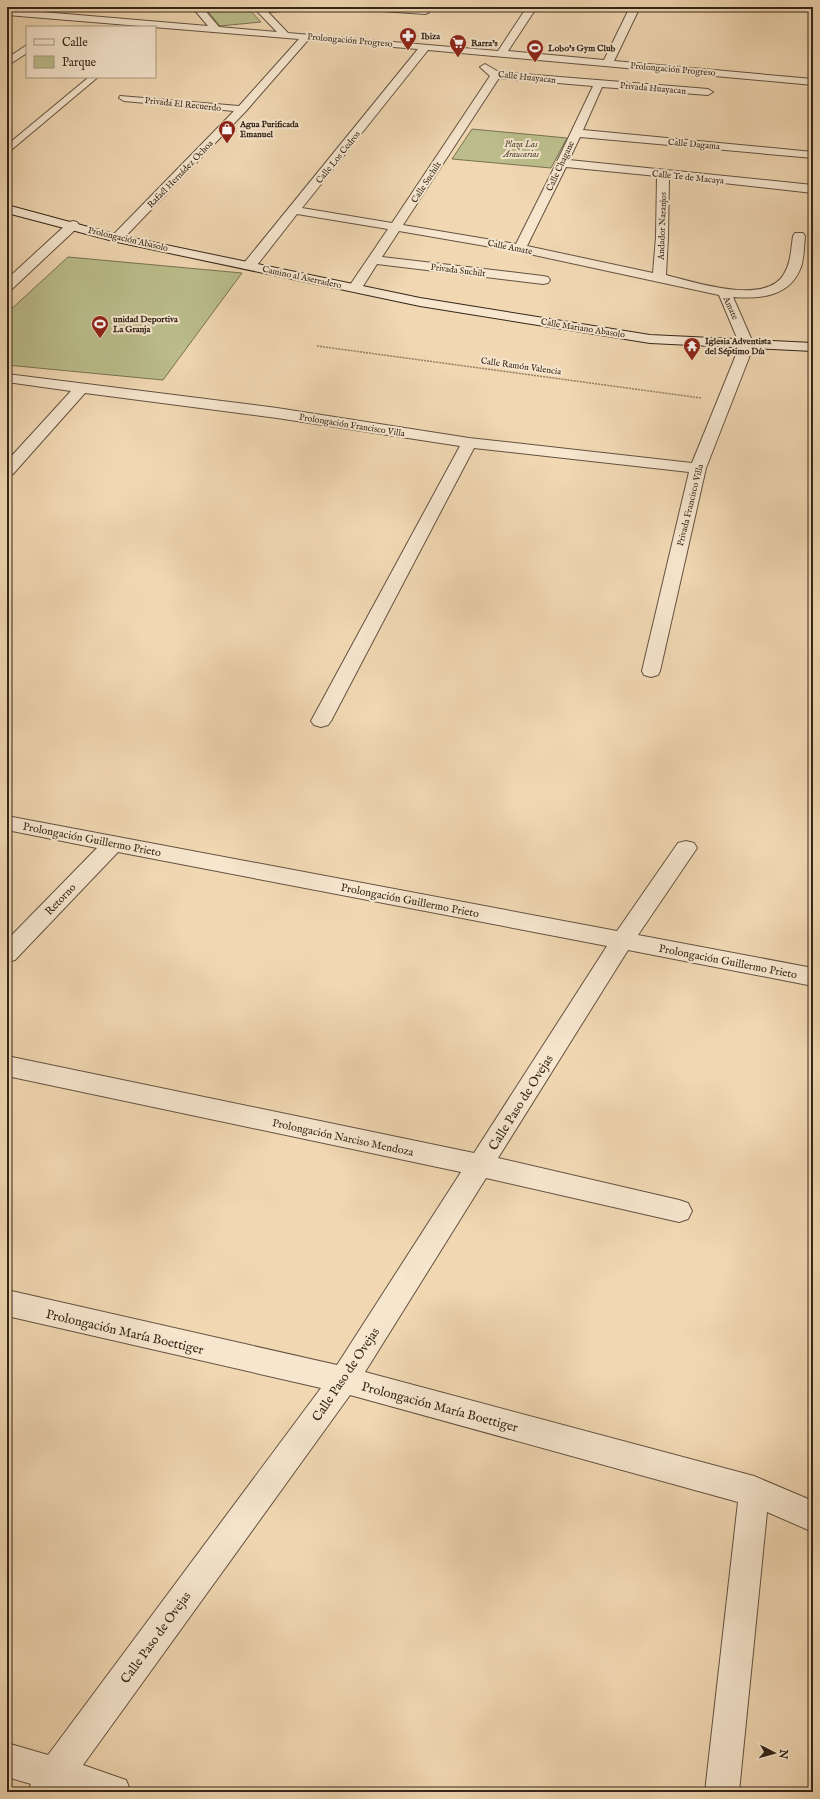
<svg xmlns="http://www.w3.org/2000/svg" width="820" height="1799" font-family="'IM FELL English',serif">
  <style>
    .green { fill: #bbbe8c; stroke: #787252 }
    .lines { fill: none; stroke-linecap: round; stroke-linejoin: round }
    .lane-casing { stroke: #635240; stroke-width: 2 }
    .street-casing { stroke: #635240; stroke-width: 2 }
    .secondary-casing { stroke: #342619; stroke-width: 2 }
    .path { stroke: #342619; stroke-width: 1.5; stroke-dasharray: 0.5 1; stroke-linecap: butt }
    .lane { fill: #f6e6ce; fill-rule: evenodd }
    .street { fill: #f6e6ce; fill-rule: evenodd }
    .secondary { fill: #f6e6ce; fill-rule: evenodd }
    .labels { text-anchor: middle; stroke-width: 4; stroke-linejoin: round; paint-order: stroke }
    .far-poi-label { font-size: 9px; font-weight: bold; fill: #342619; stroke: #f6e6ce; text-anchor: start }
    .far-street-label { font-size: 9px; fill: #342619; stroke: #f6e6ce }
    .far-park-label { font-size: 9px; font-style: italic; fill: #564c36; stroke: #f6e6ce }
    .street-label { font-size: 11px; fill: #342619; stroke: #f6e6ce }
    .near-street-label { font-size: 13px; fill: #342619; stroke: #f6e6ce }
  </style>
  <rect width="100%" height="100%" fill="#f1d8b3"/>
  <filter id="stains"><feTurbulence type="fractalNoise" baseFrequency=".005" numOctaves="4"/><feColorMatrix values="0 0 0 0 .2 0 0 0 0 .09 0 0 0 0 .02 0 0 0 .5 -.17"/></filter>
  <radialGradient id="worn" r=".72"><stop offset=".6" stop-color="#630" stop-opacity="0"/><stop offset="1" stop-color="#630" stop-opacity=".3"/></radialGradient>
  <g class="green">
    <polygon points="204,7 247,7 261,22 220,26"/>
    <polygon points="472,129 567,138 551,168 452,159"/>
    <polygon points="68,257 242,273 163,380 7,365 7,313"/>
  </g>
  <g class="lines">
    <defs>
      <polygon id="lane" points="89,77 98,77 10,151 7,152 7,145"/>
      <g id="street">
        <path d="M192,7h10l17,20 58,5 -24,-25h45l-5,3 -25,2 20,21 210,18 29,-44h10l-29,44 96,9 26,-53h10l-26,54 199,18v6l-385,-35 -126,158 90,15 98,-147 -10,-9 5,-3 14,8 209,17 5,3 -5,3 -106,-8 -19,43 230,22v6l-233,-21 -11,23 244,25v8l-144,-16 -1,60 -2,38c28,7 100,31 118,-1 7,-11 7,-25 9,-38l2,-3h8l2,3c-1,10 -1,22 -4,31 -11,30 -41,32 -68,30l21,48 -48,123 -46,203 -2,4 -7,2 -7,-2 -2,-4 47,-199 -215,-24 -143,273 -3,4 -7,2 -7,-2 -3,-4 149,-275 -183,-28 -192,-25 -72,81 -6,2v-15l64,-70 -64,-9v-8l270,34 192,30 223,25 48,-118 -21,-50 -199,-43 -121,-21 -17,26 161,19 5,1 2,3 -2,3 -5,1 -166,-20 -17,27h-10l-2,-3 40,-59 -91,-15 -43,55h-10l-1,-3 1,-3 174,-214 -110,-9 -62,71 -125,130h-8l-2,-3 2,-3 121,-124 -110,-10 -5,-3 1,-2 119,10 60,-67 -292,-24v-6l201,17zM499,78l94,8 -40,84 -37,74 -113,-19zM566,167l91,9 -1,61 -3,36 -126,-27z"/>
        <polygon points="362,7 433,7 428,13 425,14 367,10"/>
        <polygon points="27,45 27,53 7,66 7,58"/>
        <polygon points="73,221 77,222 79,225 77,228 12,289 7,290 7,279 69,222"/>
        <polygon points="7,816 617,931 678,843 686,841 694,843 697,848 638,935 813,968 813,986 628,950 498,1158 679,1200 688,1203 692,1211 688,1219 679,1222 486,1178 365,1372 754,1476 813,1501 813,1532 767,1512 739,1792 705,1792 738,1502 350,1395 83,1765 126,1780 131,1792 28,1792 31,1784 7,1777 7,1743 48,1755 321,1388 7,1316 7,1290 337,1365 461,1172 7,1076 7,1056 474,1153 607,946 118,852 15,960 7,962 7,940 97,848 7,830"/>
      </g>
      <polygon id="secondary" points="7,205 118,235 420,298 650,335 813,343 813,351 650,343 420,306 117,242 7,213"/>
    </defs>
    <use href="#lane" class="lane-casing"/>
    <use href="#street" class="street-casing"/>
    <use href="#secondary" class="secondary-casing"/>
    <polyline class="path" points="317,346 701,398"/>
    <use href="#lane" class="lane"/>
    <use href="#street" class="street"/>
    <use href="#secondary" class="secondary"/>
  </g>
  <defs>
    <symbol id="pharmacy-pin" viewBox="-11 -11 22 30"><path d="M0 17L-7.5 6A9.5 9.5 0 1 1 7.5 6Z" fill="#8f2418" stroke="#f6e6ce"/><path d="M-2-6h4v4h4v4h-4v4h-4v-4h-4v-4h4Z" fill="#fff"/></symbol>
    <symbol id="supermarket-pin" viewBox="-11 -11 22 30"><path d="M0 17L-7.5 6A9.5 9.5 0 1 1 7.5 6Z" fill="#8f2418" stroke="#f6e6ce"/><path d="M-6-5.5h2.5l.6 2H6L4.5 2H-2.5L-4.4-4H-6ZM-1.5 3.2a1.3 1.3 0 1 0 .1 0ZM3 3.2a1.3 1.3 0 1 0 .1 0Z" fill="#fff"/></symbol>
    <symbol id="stadium-pin" viewBox="-11 -11 22 30"><path d="M0 17L-7.5 6A9.5 9.5 0 1 1 7.5 6Z" fill="#8f2418" stroke="#f6e6ce"/><path d="M0-5a6.5 5 0 1 0 0 10a6.5 5 0 1 0 0-10ZM-3.5-1.8h7v3.6h-7Z" fill="#fff"/></symbol>
    <symbol id="shop-pin" viewBox="-11 -11 22 30"><path d="M0 17L-7.5 6A9.5 9.5 0 1 1 7.5 6Z" fill="#8f2418" stroke="#f6e6ce"/><path d="M-5-2.5h2.3a2.7 3.5 0 0 1 5.4 0H5L5.5 6h-11ZM-1.5-2.5h3a1.5 2.3 0 0 0-3 0Z" fill="#fff"/></symbol>
    <symbol id="temple-pin" viewBox="-11 -11 22 30"><path d="M0 17L-7.5 6A9.5 9.5 0 1 1 7.5 6Z" fill="#8f2418" stroke="#f6e6ce"/><path d="M0-6L5-2H3V0L6.5 2.5H4V6H1.5V3h-3V6H-4V2.5H-6.5L-3 0V-2H-5Z" fill="#fff"/></symbol>
  </defs>
  <g fill-rule="evenodd">
    <use href="#pharmacy-pin" x="398" y="26" width="20" height="27"/>
    <use href="#supermarket-pin" x="448" y="33" width="20" height="27"/>
    <use href="#stadium-pin" x="525" y="38" width="20" height="27"/>
    <use href="#shop-pin" x="217" y="119" width="20" height="27"/>
    <use href="#stadium-pin" x="90" y="314" width="20" height="27"/>
    <use href="#temple-pin" x="682" y="336" width="20" height="27"/>
  </g>
  <g class="labels">
    <g class="far-poi-label">
      <text x="421" y="39">Ibiza</text>
      <text x="471" y="46">Rarra's</text>
      <text x="548" y="51">Lobo's Gym Club</text>
      <text x="240" y="127">Agua Purificada<tspan x="240" dy="10">Emanuel</tspan></text>
      <text x="113" y="322">unidad Deportiva<tspan x="113" dy="10">La Granja</tspan></text>
      <text x="705" y="344">Iglesia Adventista<tspan x="705" dy="10">del Séptimo Día</tspan></text>
    </g>
    <g class="far-street-label">
      <text transform="translate(350 40) rotate(5)" y="3">Prolongación Progreso</text>
      <text transform="translate(673 69) rotate(5)" y="3">Prolongación Progreso</text>
      <text transform="translate(527 77) rotate(6)" y="3">Calle Huayacan</text>
      <text transform="translate(653 88) rotate(5)" y="3">Privada Huayacan</text>
      <text transform="translate(183 104) rotate(6)" y="3">Privada El Recuerdo</text>
      <text transform="translate(694 144) rotate(5)" y="3">Calle Dagama</text>
      <text transform="translate(338 157) rotate(-51)" y="3">Calle Los Cedros</text>
      <text transform="translate(560 166) rotate(-65)" y="3">Calle Chagane</text>
      <text transform="translate(180 174) rotate(-46)" y="3">Rafaél Hernádez Ochoa</text>
      <text transform="translate(688 177) rotate(6)" y="3">Calle Te de Macaya</text>
      <text transform="translate(426 182) rotate(-57)" y="3">Calle Suchilt</text>
      <text transform="translate(662 226) rotate(-88)" y="3">Andador Naranjos</text>
      <text transform="translate(128 239) rotate(13)" y="3">Prolongación Abasolo</text>
      <text transform="translate(510 247) rotate(11)" y="3">Calle Amate</text>
      <text transform="translate(458 270) rotate(7)" y="3">Privada Suchilt</text>
      <text transform="translate(302 277) rotate(12)" y="3">Camino al Aserradero</text>
      <text transform="translate(731 308) rotate(66)" y="3">Amate</text>
      <text transform="translate(583 328) rotate(9)" y="3">Calle Mariano Abasolo</text>
      <text transform="translate(521 366) rotate(8)" y="3">Calle Ramón Valencia</text>
      <text transform="translate(352 425) rotate(9)" y="3">Prolongación Francisco Villa</text>
      <text transform="translate(690 505) rotate(-76)" y="3">Privada Francisco Villa</text>
    </g>
    <g class="far-park-label">
      <text x="521" y="147">Plaza Las<tspan x="521" dy="10">Araucarias</tspan></text>
    </g>
    <g class="street-label">
      <text transform="translate(92 839) rotate(11)" y="4">Prolongación Guillermo Prieto</text>
      <text transform="translate(60 899) rotate(-46)" y="4">Retorno</text>
      <text transform="translate(410 900) rotate(11)" y="4">Prolongación Guillermo Prieto</text>
      <text transform="translate(728 961) rotate(11)" y="4">Prolongación Guillermo Prieto</text>
      <text transform="translate(343 1137) rotate(12)" y="4">Prolongación Narciso Mendoza</text>
    </g>
    <g class="near-street-label">
      <text transform="translate(520 1102) rotate(-58)" y="5">Calle Paso de Ovejas</text>
      <text transform="translate(125 1331) rotate(13)" y="5">Prolongación María Boettiger</text>
      <text transform="translate(345 1374) rotate(-56)" y="5">Calle Paso de Ovejas</text>
      <text transform="translate(440 1406) rotate(15)" y="5">Prolongación María Boettiger</text>
      <text transform="translate(155 1637) rotate(-54)" y="5">Calle Paso de Ovejas</text>
    </g>
  </g>
  <rect width="820" height="1799" fill="none" stroke="#f1d8b3" stroke-width="24"/>
  <rect x="8" y="8" width="804" height="1783" fill="none" stroke="#342619" stroke-width="2"/>
  <rect x="12" y="12" width="796" height="1775" fill="none" stroke="#342619"/>
  <rect x="26" y="26" width="130" height="52" fill="#f6e6ce" stroke="#a89986"/>
  <rect x="34" y="39" width="20" height="6" fill="#f6e6ce" stroke="#a89986"/>
  <text x="62" y="46" font-size="12" fill="#342619">Calle</text>
  <rect x="34" y="56" width="20" height="12" fill="#bbbe8c" stroke="#a89986"/>
  <text x="62" y="66" font-size="12" fill="#342619">Parque</text>
  <g transform="translate(774 1753) rotate(96)" stroke="#f6e6ce" stroke-width="3" paint-order="stroke">
  <path d="M0-3L7 15L0 10L-7 15Z" fill="#342619"/>
  <text y="-6" font-size="11" font-weight="bold" text-anchor="middle" fill="#342619">N</text>
  </g>
  <rect width="100%" height="100%" filter="url(#stains)"/>
  <rect width="100%" height="100%" fill="url(#worn)"/>
</svg>
